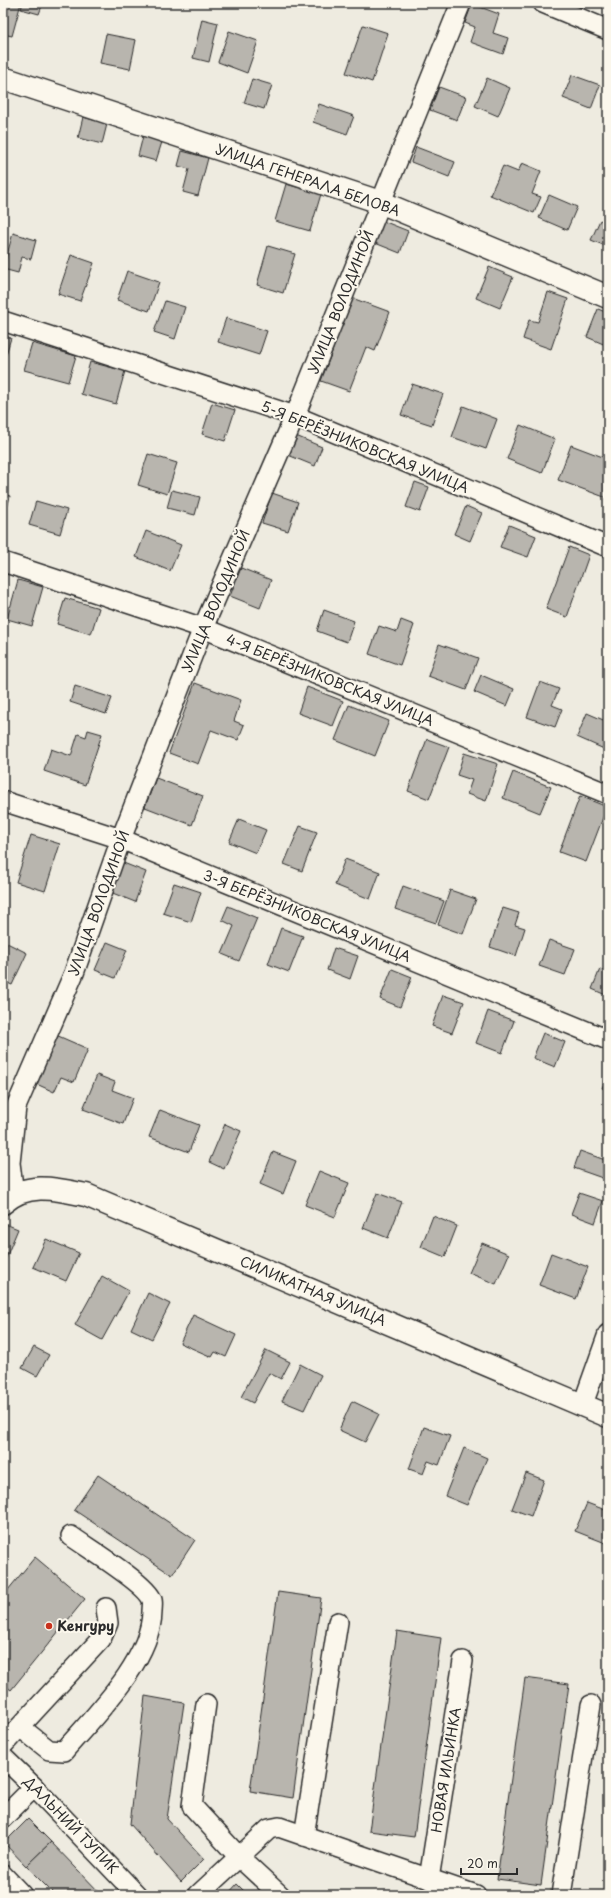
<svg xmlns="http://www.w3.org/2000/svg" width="611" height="1898" font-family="'Playpen Sans',sans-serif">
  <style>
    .building { fill: #b8b5ae; stroke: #2b2b2b }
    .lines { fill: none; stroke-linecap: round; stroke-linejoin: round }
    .street-casing { stroke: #2b2b2b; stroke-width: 22 }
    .secondary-casing { stroke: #2b2b2b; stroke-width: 25 }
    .street { stroke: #fbf7ec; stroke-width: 19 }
    .secondary { stroke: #fbf7ec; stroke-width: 22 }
    .poi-dot { fill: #c8321e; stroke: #fbf7ec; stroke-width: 1.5 }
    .labels { text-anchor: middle; stroke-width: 4; stroke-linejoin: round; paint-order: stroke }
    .street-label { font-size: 14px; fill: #2b2b2b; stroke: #fbf7ec }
    .poi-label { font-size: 14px; font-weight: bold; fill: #2b2b2b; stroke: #fbf7ec; text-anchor: start }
  </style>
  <rect width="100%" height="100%" fill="#eeebe0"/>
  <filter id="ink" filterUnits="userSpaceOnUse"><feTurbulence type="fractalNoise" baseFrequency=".025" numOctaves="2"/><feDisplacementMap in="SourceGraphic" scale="8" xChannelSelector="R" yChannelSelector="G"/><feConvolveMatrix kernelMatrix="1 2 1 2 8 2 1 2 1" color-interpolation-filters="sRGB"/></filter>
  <g filter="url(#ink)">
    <g class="building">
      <polygon points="3,3 21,3 12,36 3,34"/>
      <polygon points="23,3 43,3 39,14 21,9"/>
      <polygon points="472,4 499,14 493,33 508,38 503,54 470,42 475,27 465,23"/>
      <polygon points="202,19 218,23 209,62 193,58"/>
      <polygon points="363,25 388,33 372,82 346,73"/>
      <polygon points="229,31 258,41 247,73 218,62"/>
      <polygon points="106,34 136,40 130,69 100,63"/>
      <polygon points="572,75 600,85 591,109 563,98"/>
      <polygon points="487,78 510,88 498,116 475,106"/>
      <polygon points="252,79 272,85 264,109 244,103"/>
      <polygon points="439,87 466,97 457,120 430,110"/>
      <polygon points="319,104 354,116 347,134 313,122"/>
      <polygon points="83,117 107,124 102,144 78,138"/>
      <polygon points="143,136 162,142 156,161 138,156"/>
      <polygon points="416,147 455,162 449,177 411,162"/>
      <polygon points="182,151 208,158 198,196 183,192 189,169 178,166"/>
      <polygon points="522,163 541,171 532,194 541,197 534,213 490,195 503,166 518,172"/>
      <polygon points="286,184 321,194 310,231 275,221"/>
      <polygon points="549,195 577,207 567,230 539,218"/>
      <polygon points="600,220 608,223 608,247 591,240"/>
      <polygon points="383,221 408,231 400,253 375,243"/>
      <polygon points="13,233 36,240 31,259 22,257 18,273 3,269"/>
      <polygon points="268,246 295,254 283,293 257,285"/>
      <polygon points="71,255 94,263 80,301 58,294"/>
      <polygon points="489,267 513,277 500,308 476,298"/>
      <polygon points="127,271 159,282 149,311 117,300"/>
      <polygon points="548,292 568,299 551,349 523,339 529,320 538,322"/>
      <polygon points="352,298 390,312 375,351 366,347 349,391 321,381"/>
      <polygon points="165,301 185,307 175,339 154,332"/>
      <polygon points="598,309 608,313 608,346 587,337"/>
      <polygon points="226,318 267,331 259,355 218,342"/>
      <polygon points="3,335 11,338 3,364"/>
      <polygon points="32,343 76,356 68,382 24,370"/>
      <polygon points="90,362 125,371 116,404 81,394"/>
      <polygon points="412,384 443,394 432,425 401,415"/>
      <polygon points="212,403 235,410 225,441 202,434"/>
      <polygon points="463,406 497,419 486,449 452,437"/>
      <polygon points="520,425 555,439 542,473 507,459"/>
      <polygon points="296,436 322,447 315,466 288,455"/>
      <polygon points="571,445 608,459 607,498 558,480"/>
      <polygon points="148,454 177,463 167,494 138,485"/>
      <polygon points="415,482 429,487 420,512 406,507"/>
      <polygon points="172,490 200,497 195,515 167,508"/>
      <polygon points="272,493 298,502 288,531 262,523"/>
      <polygon points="3,494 10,496 5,517 3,517"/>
      <polygon points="36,501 67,510 60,534 29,525"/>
      <polygon points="466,506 482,513 470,541 454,534"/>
      <polygon points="509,525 536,536 528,557 500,547"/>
      <polygon points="146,531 181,545 170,571 136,557"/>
      <polygon points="569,547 589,555 567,617 546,609"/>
      <polygon points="241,568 271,580 260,608 230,596"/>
      <polygon points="18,580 43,587 32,626 7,619"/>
      <polygon points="65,598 99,608 91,634 57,624"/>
      <polygon points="324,610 354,621 347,642 317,631"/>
      <polygon points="401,620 414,625 400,665 369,654 379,626 397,632"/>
      <polygon points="439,644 478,658 466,690 428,676"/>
      <polygon points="481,675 514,689 507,706 474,692"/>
      <polygon points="540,682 559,689 552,705 562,709 555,727 527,717"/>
      <polygon points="195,683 241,700 234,721 244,725 238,740 211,730 198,764 169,753"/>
      <polygon points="75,686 112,698 106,714 70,702"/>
      <polygon points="307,687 343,701 333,726 298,713"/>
      <polygon points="349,705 389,721 375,756 335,740"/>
      <polygon points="587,713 608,722 608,740 604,749 577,737"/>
      <polygon points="88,730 102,734 85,785 44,771 51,749 71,756 78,734 86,737"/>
      <polygon points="427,739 449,747 429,799 408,791"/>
      <polygon points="464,753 498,764 486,801 467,794 472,780 457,775"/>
      <polygon points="513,772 551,787 540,813 503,798"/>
      <polygon points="156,778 203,796 192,825 145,807"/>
      <polygon points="580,796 607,807 586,862 559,852"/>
      <polygon points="239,819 266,830 256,853 229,842"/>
      <polygon points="300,826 317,832 302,871 284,864"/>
      <polygon points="31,835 60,844 45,891 16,882"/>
      <polygon points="345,859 380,872 370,899 335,885"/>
      <polygon points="121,862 146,872 135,902 110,892"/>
      <polygon points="174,883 201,892 191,922 163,913"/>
      <polygon points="403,886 444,901 436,923 395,909"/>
      <polygon points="450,890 476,899 463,934 438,925"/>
      <polygon points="228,906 257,918 239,961 222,954 234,926 222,920"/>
      <polygon points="503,908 519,913 515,925 525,928 516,956 490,947"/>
      <polygon points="281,928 303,936 289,972 268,964"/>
      <polygon points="549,940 575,949 565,975 539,966"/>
      <polygon points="107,942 127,950 115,978 95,970"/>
      <polygon points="7,943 27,953 12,985 3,981 3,951"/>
      <polygon points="334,948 358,956 350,979 327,970"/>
      <polygon points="392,969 412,977 400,1007 380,999"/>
      <polygon points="600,969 608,972 608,996 592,989"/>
      <polygon points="443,995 464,1002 452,1033 432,1026"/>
      <polygon points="488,1011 514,1021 502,1053 476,1043"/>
      <polygon points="543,1033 565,1042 555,1067 533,1058"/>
      <polygon points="56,1035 88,1049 74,1082 61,1077 54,1092 30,1081"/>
      <polygon points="608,1072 608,1090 602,1088"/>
      <polygon points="97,1075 115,1082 112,1090 133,1098 123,1124 83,1109"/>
      <polygon points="160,1110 199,1125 189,1152 149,1137"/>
      <polygon points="225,1124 241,1131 224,1169 209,1162"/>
      <polygon points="580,1151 608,1161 608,1180 574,1168"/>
      <polygon points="273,1152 296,1161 283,1194 260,1184"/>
      <polygon points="319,1171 349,1183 335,1217 305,1205"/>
      <polygon points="377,1193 402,1202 388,1238 363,1228"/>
      <polygon points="579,1193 603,1201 595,1223 571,1214"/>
      <polygon points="433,1216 457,1226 445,1257 421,1247"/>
      <polygon points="3,1223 18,1229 5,1260 3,1259"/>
      <polygon points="46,1239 79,1253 66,1281 33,1267"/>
      <polygon points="482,1243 509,1254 496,1284 469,1273"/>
      <polygon points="551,1253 588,1267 576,1299 539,1285"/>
      <polygon points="102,1276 129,1291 102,1340 75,1325"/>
      <polygon points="148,1293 170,1304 152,1339 131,1329"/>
      <polygon points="193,1315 236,1335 226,1357 215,1352 212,1357 180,1343"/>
      <polygon points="34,1347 49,1355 37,1376 22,1368"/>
      <polygon points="266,1350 290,1362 281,1379 269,1373 253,1403 241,1397"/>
      <polygon points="300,1364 321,1375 304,1410 282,1401"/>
      <polygon points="352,1401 379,1414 365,1442 339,1430"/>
      <polygon points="424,1427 450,1436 439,1465 428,1461 423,1474 409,1469"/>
      <polygon points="464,1448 487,1458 467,1505 445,1496"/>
      <polygon points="526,1473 544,1480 531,1516 512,1509"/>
      <polygon points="98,1475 195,1540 172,1575 74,1510"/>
      <polygon points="587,1503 608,1511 608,1544 575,1531"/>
      <polygon points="35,1557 85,1599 11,1690 3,1684 3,1596"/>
      <polygon points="278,1592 321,1598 293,1798 250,1791"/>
      <polygon points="397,1631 441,1638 414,1837 369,1831"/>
      <polygon points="525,1678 569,1684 541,1885 497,1879"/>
      <polygon points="145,1696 184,1703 167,1819 204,1859 181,1882 130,1824"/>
      <polygon points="28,1819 51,1842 26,1866 4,1843"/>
      <polygon points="51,1842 102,1895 55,1895 26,1866"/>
      <polygon points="237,1884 248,1895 227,1895"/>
    </g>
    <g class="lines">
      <defs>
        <g id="street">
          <polyline points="543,3 608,30"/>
          <polyline points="3,321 295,416 608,547"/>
          <polyline points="3,562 203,628 608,794"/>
          <polyline points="3,801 121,839 608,1040"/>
          <polyline points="14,1194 10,1163 16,1107 74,973 121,839 203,628 295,416 461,3"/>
          <polyline points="583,1404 608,1334"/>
          <polyline points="206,1704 192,1806 239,1857 280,1895"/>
          <path d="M20,1727l29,23 15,1c30,-35 87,-90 88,-139 0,-4 1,-9 0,-12 -5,-16 -66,-53 -81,-64"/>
          <polyline points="3,1745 101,1639 108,1623 106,1608"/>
          <polyline points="3,1757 34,1787 137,1895"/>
          <polyline points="3,1818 34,1787"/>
          <polyline points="304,1836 338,1622"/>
          <polyline points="3,1875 22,1895"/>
          <polyline points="429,1879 463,1661"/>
          <polyline points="198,1895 269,1829 279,1827 476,1895"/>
          <polyline points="561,1895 591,1705"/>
        </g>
        <g id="secondary">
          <polyline points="3,78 380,202 608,297"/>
          <path d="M3,1203c24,-22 54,-14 83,-8l522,221"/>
        </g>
      </defs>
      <use href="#street" class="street-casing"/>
      <use href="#secondary" class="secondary-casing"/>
      <use href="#street" class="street"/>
      <use href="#secondary" class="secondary"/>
    </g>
  </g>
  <circle class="poi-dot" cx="49" cy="1626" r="4"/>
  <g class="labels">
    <g class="street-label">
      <text transform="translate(308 180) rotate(19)" y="5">УЛИЦА ГЕНЕРАЛА БЕЛОВА</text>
      <text transform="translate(341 302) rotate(-68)" y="5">УЛИЦА ВОЛОДИНОЙ</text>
      <text transform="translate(365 447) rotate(22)" y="5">5-Я БЕРЁЗНИКОВСКАЯ УЛИЦА</text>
      <text transform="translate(216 601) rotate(-67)" y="5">УЛИЦА ВОЛОДИНОЙ</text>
      <text transform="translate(330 680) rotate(22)" y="5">4-Я БЕРЁЗНИКОВСКАЯ УЛИЦА</text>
      <text transform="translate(99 903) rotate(-70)" y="5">УЛИЦА ВОЛОДИНОЙ</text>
      <text transform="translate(307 916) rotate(22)" y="5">3-Я БЕРЁЗНИКОВСКАЯ УЛИЦА</text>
      <text transform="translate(313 1291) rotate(23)" y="5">СИЛИКАТНАЯ УЛИЦА</text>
      <text transform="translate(446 1770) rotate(-81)" y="5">НОВАЯ ИЛЬИНКА</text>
      <text transform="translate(71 1825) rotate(46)" y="5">ДАЛЬНИЙ ТУПИК</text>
    </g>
    <g class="poi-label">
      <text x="57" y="1631">Кенгуру</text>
    </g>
  </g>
  <rect width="611" height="1898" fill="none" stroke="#fbf7ec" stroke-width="16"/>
  <rect x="8" y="8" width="595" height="1882" fill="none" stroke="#2b2b2b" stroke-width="1.5" filter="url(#ink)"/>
  <path d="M461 1868v6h56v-6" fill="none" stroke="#2b2b2b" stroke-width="2"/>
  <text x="467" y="1868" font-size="12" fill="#2b2b2b" stroke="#fbf7ec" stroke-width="3" paint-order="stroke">20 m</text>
</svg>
